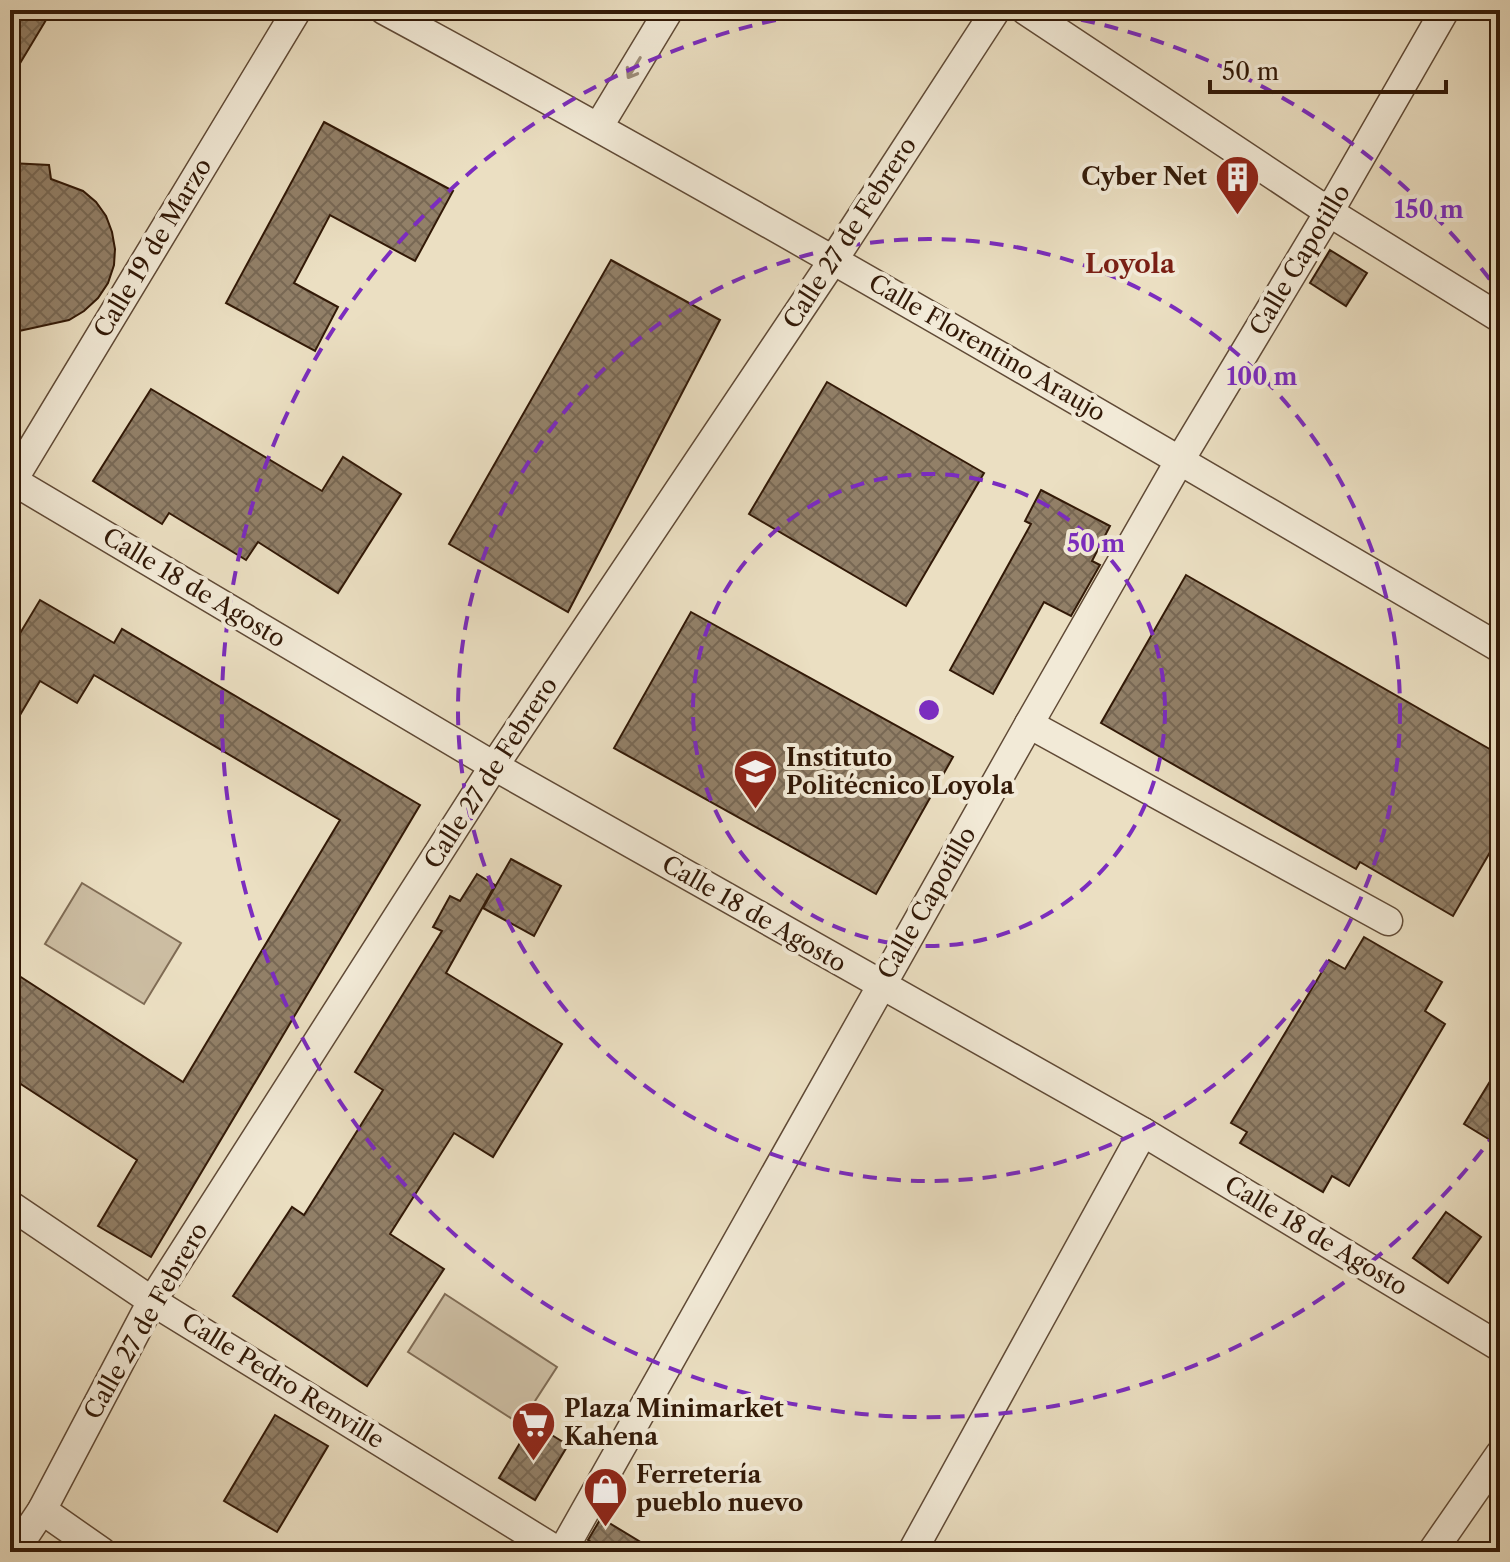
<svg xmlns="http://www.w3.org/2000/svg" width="1510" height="1562" font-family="'Libre Caslon Text',serif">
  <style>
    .park { fill: #ccbda2; stroke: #7f6b54; stroke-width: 2 }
    .building { fill: url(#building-cross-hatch); stroke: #321907; stroke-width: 2 }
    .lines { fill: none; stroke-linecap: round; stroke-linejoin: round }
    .minor-casing { stroke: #604a36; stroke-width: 31 }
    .minor { stroke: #f2ead7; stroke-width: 28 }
    .oneway { stroke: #9c8c79 }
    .ring { fill: none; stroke: #7b2cbf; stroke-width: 4; stroke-dasharray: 14 10 }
    .labels { text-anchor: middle; stroke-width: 8; stroke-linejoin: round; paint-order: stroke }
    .poi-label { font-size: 24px; font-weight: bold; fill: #321907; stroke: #f2ead7; text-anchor: start }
    .street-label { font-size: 24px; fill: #321907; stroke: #f2ead7 }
    .neighbourhood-label { font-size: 26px; font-weight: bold; fill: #7a1f14; stroke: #f2ead7 }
    .centre { fill: #7b2cbf; stroke: #f2ead7; stroke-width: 4 }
    .ring-label { font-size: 24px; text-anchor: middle; font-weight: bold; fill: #7b2cbf; stroke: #f2ead7; stroke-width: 8; stroke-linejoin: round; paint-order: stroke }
  </style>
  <defs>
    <pattern id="building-cross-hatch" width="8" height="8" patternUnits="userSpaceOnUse" patternTransform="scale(2)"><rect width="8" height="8" fill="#928068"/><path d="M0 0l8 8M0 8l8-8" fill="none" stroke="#786854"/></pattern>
  </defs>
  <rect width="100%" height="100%" fill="#ebdfc2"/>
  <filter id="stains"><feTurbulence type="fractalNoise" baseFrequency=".0025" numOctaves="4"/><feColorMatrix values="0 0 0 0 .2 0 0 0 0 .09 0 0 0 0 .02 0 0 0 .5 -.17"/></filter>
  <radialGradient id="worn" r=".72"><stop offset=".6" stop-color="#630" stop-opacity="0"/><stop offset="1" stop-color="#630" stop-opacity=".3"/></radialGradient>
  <g class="park">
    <polygon points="82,883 181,943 144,1004 45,944"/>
    <polygon points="445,1294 557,1367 520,1424 408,1352"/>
  </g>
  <g class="building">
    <polygon points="10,10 52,10 10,80"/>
    <polygon points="324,122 453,191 415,261 330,215 294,283 338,307 315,351 226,303"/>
    <polygon points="10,163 49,165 51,179 83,191 96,202 106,216 112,232 115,249 114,265 108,283 98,298 84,311 69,320 10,333"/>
    <polygon points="1330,250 1367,273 1346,306 1310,283"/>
    <polygon points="611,260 720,320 568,612 449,544"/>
    <polygon points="827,382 984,473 906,606 749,514"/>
    <polygon points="151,389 322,491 343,457 401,494 338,593 258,542 246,560 169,513 162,524 93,481"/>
    <polygon points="1041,490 1110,526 1092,561 1100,565 1071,616 1044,602 993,694 950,670 1031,524 1025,521"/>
    <polygon points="1186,575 1500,755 1500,835 1453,916 1360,862 1356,869 1101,723"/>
    <polygon points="40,600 114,643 122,629 420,805 151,1257 98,1226 137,1160 10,1077 10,970 183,1082 340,820 94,675 77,703 40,681 10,732 10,650"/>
    <polygon points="691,612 953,757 876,894 614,748"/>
    <polygon points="511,859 561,886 534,936 483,908"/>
    <polygon points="477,874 495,885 446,973 562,1044 493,1157 454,1133 390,1234 444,1269 367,1386 233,1296 292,1207 304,1215 383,1090 355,1072 442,931 433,927 450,896 460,901"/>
    <polygon points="1364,937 1442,982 1425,1011 1445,1024 1349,1186 1332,1176 1323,1192 1240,1143 1247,1132 1231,1123 1329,960 1345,969"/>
    <polygon points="1500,1065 1500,1146 1464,1124"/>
    <polygon points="1446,1212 1481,1237 1448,1283 1413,1258"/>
    <polygon points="275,1415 328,1446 277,1532 224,1501"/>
    <polygon points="532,1423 568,1445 535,1500 499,1478"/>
    <polygon points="601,1518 657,1552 607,1552 588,1540"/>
  </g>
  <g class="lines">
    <defs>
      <g id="minor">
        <path d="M384,10c377,204 746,421 1116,638"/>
        <polyline points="1025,10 1329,212 1500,318"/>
        <polyline points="599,126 669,10"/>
        <polyline points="10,479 494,766 1143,1132 1500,1347"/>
        <polyline points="10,485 297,10"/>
        <polyline points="1029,724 1388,921"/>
        <polyline points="10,1205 152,1301 559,1552"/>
        <polyline points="42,1510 102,1552"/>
        <polyline points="14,1552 42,1510 152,1301 494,766 834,259 996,10"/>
        <polyline points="562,1552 1029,724 1180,460 1329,212 1445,10"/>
        <polyline points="912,1552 1143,1132"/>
        <polyline points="1432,1552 1500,1454"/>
      </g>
    </defs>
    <use href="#minor" class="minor-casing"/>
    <use href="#minor" class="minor"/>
  </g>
  <defs><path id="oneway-shaft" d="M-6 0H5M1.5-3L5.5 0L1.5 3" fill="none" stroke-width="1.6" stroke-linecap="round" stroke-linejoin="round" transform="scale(2)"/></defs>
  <use class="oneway" href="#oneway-shaft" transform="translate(634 68) rotate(121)"/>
  <g class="ring">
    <circle cx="929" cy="710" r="236"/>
    <circle cx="929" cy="710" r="471"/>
    <path d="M1497 1131A707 707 0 1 1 824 11M1034 11A707 707 0 0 1 1497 289"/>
  </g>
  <defs>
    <symbol id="building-pin" viewBox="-11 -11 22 30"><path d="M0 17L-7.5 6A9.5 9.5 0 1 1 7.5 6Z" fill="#8f2418" stroke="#f2ead7"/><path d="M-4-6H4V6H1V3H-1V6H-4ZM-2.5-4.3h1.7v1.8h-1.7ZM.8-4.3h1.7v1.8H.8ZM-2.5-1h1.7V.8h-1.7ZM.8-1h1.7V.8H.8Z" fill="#fff"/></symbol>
    <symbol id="university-pin" viewBox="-11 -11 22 30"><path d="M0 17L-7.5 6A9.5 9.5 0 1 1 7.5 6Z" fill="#8f2418" stroke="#f2ead7"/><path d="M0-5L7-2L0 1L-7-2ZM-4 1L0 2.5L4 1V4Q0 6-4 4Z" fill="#fff"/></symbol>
    <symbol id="supermarket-pin" viewBox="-11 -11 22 30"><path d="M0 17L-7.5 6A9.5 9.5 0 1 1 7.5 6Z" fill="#8f2418" stroke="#f2ead7"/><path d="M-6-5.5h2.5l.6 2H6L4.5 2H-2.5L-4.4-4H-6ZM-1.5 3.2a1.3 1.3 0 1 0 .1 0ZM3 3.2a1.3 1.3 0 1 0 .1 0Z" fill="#fff"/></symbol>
    <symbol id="shop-pin" viewBox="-11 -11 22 30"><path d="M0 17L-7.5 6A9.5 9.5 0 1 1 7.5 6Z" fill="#8f2418" stroke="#f2ead7"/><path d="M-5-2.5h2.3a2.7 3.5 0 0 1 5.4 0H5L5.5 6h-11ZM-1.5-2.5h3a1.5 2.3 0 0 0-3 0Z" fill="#fff"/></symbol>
  </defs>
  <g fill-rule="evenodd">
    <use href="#building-pin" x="1212" y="152" width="51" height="69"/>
    <use href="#university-pin" x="730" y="746" width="51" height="69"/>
    <use href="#supermarket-pin" x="508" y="1398" width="51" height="69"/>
    <use href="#shop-pin" x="580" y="1464" width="51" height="69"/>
  </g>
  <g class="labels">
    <g class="poi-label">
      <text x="1207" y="185" text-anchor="end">Cyber Net</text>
      <text x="786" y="766">Instituto<tspan x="786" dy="28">Politécnico Loyola</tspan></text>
      <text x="564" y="1417">Plaza Minimarket<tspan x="564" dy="28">Kahena</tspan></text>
      <text x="636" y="1483">Ferretería<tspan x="636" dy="28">pueblo nuevo</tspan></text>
    </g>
    <g class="street-label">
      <text transform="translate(850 233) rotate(-57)" y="8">Calle 27 de Febrero</text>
      <text transform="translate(153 248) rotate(-59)" y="8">Calle 19 de Marzo</text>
      <text transform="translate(1300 260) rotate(-59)" y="8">Calle Capotillo</text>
      <text transform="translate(987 348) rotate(30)" y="8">Calle Florentino Araujo</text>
      <text transform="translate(194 588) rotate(31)" y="8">Calle 18 de Agosto</text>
      <text transform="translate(491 773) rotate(-57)" y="8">Calle 27 de Febrero</text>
      <text transform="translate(927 903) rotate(-60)" y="8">Calle Capotillo</text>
      <text transform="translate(754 914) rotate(30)" y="8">Calle 18 de Agosto</text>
      <text transform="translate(1316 1236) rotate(31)" y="8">Calle 18 de Agosto</text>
      <text transform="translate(146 1321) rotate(-60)" y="8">Calle 27 de Febrero</text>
      <text transform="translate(283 1381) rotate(32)" y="8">Calle Pedro Renville</text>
    </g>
    <g class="neighbourhood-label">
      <text x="1130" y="273">Loyola</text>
    </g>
  </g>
  <circle cx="929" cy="710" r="12" class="centre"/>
  <g class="ring-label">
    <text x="1429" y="218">150 m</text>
    <text x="1262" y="385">100 m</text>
    <text x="1096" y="552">50 m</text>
  </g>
  <rect width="1510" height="1562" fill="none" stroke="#ebdfc2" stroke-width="40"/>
  <rect x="12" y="12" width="1486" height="1538" fill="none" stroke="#321907" stroke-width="4"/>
  <rect x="20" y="20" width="1470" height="1522" fill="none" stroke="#321907" stroke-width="2"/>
  <path d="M1210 80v12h236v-12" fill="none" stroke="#321907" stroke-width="4"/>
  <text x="1222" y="80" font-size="24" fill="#321907" stroke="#f2ead7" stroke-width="6" paint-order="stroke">50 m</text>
  <rect width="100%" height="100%" filter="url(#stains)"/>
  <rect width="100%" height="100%" fill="url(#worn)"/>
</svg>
